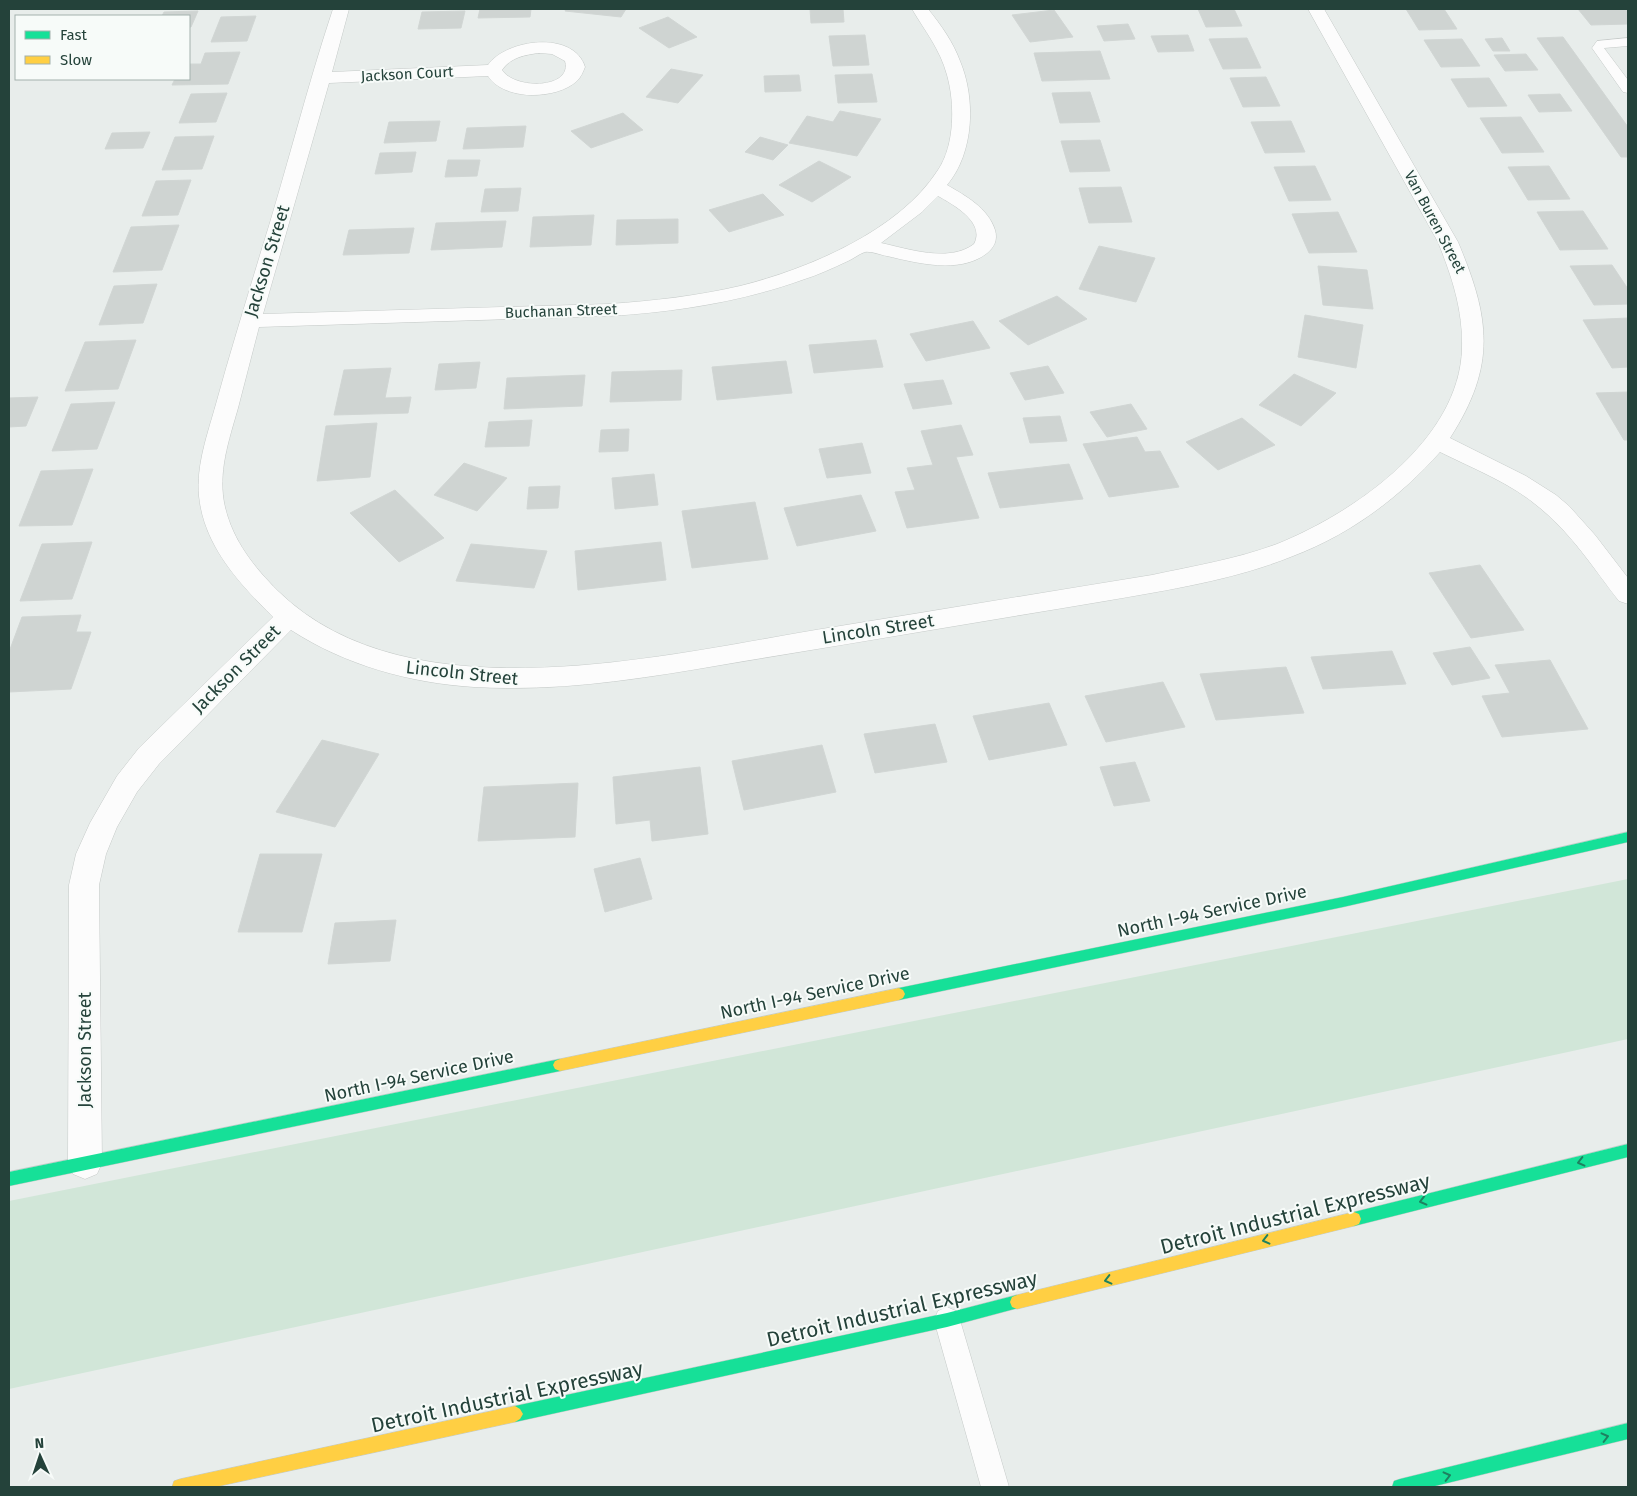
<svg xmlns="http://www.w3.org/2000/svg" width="1637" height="1496" font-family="'Fira Sans',sans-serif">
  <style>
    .green { fill: #d1e6d8 }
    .building { fill: #cfd4d2; stroke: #d1d6d4 }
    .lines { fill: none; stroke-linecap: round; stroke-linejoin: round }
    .lane-casing { stroke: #c5cac8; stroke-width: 1 }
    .street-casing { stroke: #c5cac8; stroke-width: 1 }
    .fast-casing { stroke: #c3cbc8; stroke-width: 1 }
    .slow-casing { stroke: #c3cbc8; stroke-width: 1 }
    .lane { fill: #fcfcfc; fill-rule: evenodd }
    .street { fill: #fcfcfc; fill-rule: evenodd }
    .fast { fill: #16e098; fill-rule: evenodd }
    .slow { fill: #ffcf43; fill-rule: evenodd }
    .oneway { stroke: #1e8160 }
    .labels { text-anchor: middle; stroke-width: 4; stroke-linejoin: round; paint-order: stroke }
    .far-street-label { font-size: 15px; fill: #24423a; stroke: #f7fbf9 }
    .street-label { font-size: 18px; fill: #24423a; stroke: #f7fbf9 }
    .near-street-label { font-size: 21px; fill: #24423a; stroke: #f7fbf9 }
  </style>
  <rect width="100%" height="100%" fill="#e8edeb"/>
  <polygon class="green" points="1628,879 1628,1039 9,1389 9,1201"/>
  <g class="building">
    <polygon points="480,9 531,9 530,17 478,18"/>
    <polygon points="566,9 626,9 621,17 565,11"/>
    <polygon points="810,9 843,9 844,22 811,23"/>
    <polygon points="1198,9 1234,9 1242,26 1206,27"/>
    <polygon points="1406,9 1444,9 1457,29 1419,30"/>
    <polygon points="1578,9 1628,9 1628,24 1591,25"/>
    <polygon points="1054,10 1073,37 1030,42 1012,15"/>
    <polygon points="198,11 191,27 189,27 189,16 162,16 164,12"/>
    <polygon points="465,11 461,28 418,29 422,12"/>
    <polygon points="256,16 247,41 211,42 221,17"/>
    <polygon points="668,17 697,37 669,48 639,28"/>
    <polygon points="1128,24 1135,39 1104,41 1097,26"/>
    <polygon points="865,35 869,65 833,66 829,36"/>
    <polygon points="1188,35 1194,51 1158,52 1151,36"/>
    <polygon points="1563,37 1628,127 1628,157 1621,157 1537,38"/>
    <polygon points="1247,38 1261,68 1223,69 1209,39"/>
    <polygon points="1502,38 1510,51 1493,51 1485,39"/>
    <polygon points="1462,39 1480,66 1441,67 1424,40"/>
    <polygon points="1100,51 1110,79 1042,81 1034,53"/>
    <polygon points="240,52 228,84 172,85 175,79 189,79 189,64 201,64 205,53"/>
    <polygon points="1526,54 1538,70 1505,71 1494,55"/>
    <polygon points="671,69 703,75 678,103 646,97"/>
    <polygon points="872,74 877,102 838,103 835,75"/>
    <polygon points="799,75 801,91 765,92 764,76"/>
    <polygon points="1266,77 1280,106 1243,107 1230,78"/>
    <polygon points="1489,78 1507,106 1468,107 1451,79"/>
    <polygon points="1090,92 1100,122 1060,123 1052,93"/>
    <polygon points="227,93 216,122 179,123 191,94"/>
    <polygon points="1560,94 1572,111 1539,112 1528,95"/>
    <polygon points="840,111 881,119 857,156 789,143 807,116 833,122"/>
    <polygon points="623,113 643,130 591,148 571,131"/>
    <polygon points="1521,117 1544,152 1502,153 1480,118"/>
    <polygon points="440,121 436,141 384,143 389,122"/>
    <polygon points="1291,121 1305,152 1265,153 1251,122"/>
    <polygon points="526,126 523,147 463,149 467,128"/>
    <polygon points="150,132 143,148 105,149 112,133"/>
    <polygon points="214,136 202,169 162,170 175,137"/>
    <polygon points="760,137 788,145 773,160 745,152"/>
    <polygon points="1100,140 1110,171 1070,172 1061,141"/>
    <polygon points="416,152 412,172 375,174 380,153"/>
    <polygon points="448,160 480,160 477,176 445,177"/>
    <polygon points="819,161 851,177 812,202 779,185"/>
    <polygon points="1315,166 1331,200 1289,201 1274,167"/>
    <polygon points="1549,166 1570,199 1528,200 1508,167"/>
    <polygon points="191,180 178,215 142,216 156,181"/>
    <polygon points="1121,187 1132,222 1089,223 1079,188"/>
    <polygon points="521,188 518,211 481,212 485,189"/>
    <polygon points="763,194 784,215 729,232 709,210"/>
    <polygon points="1583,211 1608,249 1560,250 1537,212"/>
    <polygon points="1338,212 1357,252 1309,253 1292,214"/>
    <polygon points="594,215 591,245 530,247 533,217"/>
    <polygon points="678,219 678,243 616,245 617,220"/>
    <polygon points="506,221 502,247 431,250 436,223"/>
    <polygon points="179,225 162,270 113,272 131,227"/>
    <polygon points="414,228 409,253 343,255 349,230"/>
    <polygon points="1099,246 1155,258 1136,302 1079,289"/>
    <polygon points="1612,265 1628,289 1628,304 1594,305 1570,266"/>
    <polygon points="1318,266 1367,270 1373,309 1323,305"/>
    <polygon points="157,284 143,323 99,325 114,286"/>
    <polygon points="1057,296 1087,319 1028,345 999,321"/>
    <polygon points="1305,315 1363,325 1356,368 1298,357"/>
    <polygon points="1628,318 1628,367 1612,368 1583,320"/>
    <polygon points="973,321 990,348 926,361 910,334"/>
    <polygon points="136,340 118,389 65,391 85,342"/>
    <polygon points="876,340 883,367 814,373 809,345"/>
    <polygon points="786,361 792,393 717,400 712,367"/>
    <polygon points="480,362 476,388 435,390 439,364"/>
    <polygon points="1048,366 1064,393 1025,400 1010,373"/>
    <polygon points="391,368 385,398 411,397 408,413 334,415 344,370"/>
    <polygon points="682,370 681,400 610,402 612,372"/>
    <polygon points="1294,374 1336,393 1301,426 1259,405"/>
    <polygon points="585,375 582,406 504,409 507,378"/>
    <polygon points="943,380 952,404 913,409 904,384"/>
    <polygon points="1628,392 1628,440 1624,440 1596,393"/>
    <polygon points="38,397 26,426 9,427 9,398"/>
    <polygon points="115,402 97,449 52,451 71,404"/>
    <polygon points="1131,404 1147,429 1107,437 1090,412"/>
    <polygon points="1060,416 1067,441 1030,443 1023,418"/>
    <polygon points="1242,418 1275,445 1218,470 1186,442"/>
    <polygon points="532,420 529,446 485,447 489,422"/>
    <polygon points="377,423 370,477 317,481 326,426"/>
    <polygon points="961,425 973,455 956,457 979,518 907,528 895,492 915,490 907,468 933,465 921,431"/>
    <polygon points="629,429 628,451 599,452 601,430"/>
    <polygon points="1137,437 1145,452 1160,451 1179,487 1109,497 1083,444"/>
    <polygon points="862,443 871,473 827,478 819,449"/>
    <polygon points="464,463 507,478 477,511 434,495"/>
    <polygon points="1069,464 1083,499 1000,508 988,473"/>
    <polygon points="93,469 72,525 19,526 41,471"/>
    <polygon points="654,474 658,505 615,509 612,478"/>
    <polygon points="560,486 558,508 527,509 529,487"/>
    <polygon points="395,490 444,538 399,562 350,513"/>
    <polygon points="861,495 876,531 797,546 784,508"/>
    <polygon points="755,502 768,559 692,568 682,511"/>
    <polygon points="92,542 72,599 20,601 42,544"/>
    <polygon points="661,542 666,580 578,590 575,551"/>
    <polygon points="471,544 547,551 534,588 456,581"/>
    <polygon points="1480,565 1524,630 1471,638 1429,573"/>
    <polygon points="81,615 76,632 91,632 71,689 9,692 9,652 22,617"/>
    <polygon points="1470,647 1490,678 1452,685 1433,653"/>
    <polygon points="1392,651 1406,684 1323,689 1311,657"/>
    <polygon points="1550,660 1588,729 1502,737 1482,696 1510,693 1495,665"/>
    <polygon points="1286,667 1304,713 1216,720 1200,674"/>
    <polygon points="1163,682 1185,727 1106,742 1085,696"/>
    <polygon points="1049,703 1067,745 989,760 973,716"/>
    <polygon points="935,724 947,762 875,773 864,734"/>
    <polygon points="322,740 379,754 335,827 276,812"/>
    <polygon points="822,745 836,792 744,810 732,761"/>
    <polygon points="1135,762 1150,801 1114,806 1100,767"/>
    <polygon points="700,767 708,834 652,841 650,820 616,824 613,777"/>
    <polygon points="578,783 575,837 478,841 484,787"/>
    <polygon points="260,854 322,854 302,932 238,932"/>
    <polygon points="640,858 652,899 605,912 594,869"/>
    <polygon points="396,920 390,961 328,964 335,923"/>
  </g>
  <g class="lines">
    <defs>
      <g id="lane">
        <polygon points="1628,38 1628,46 1604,48 1628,80 1628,93 1623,92 1592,48 1597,41"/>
        <polygon points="947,1307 956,1311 960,1320 1009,1487 981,1487 934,1320 938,1311"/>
      </g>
      <path id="street" d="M333,9h16l-17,63 156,-7c18,-26 86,-35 97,2 -2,5 -4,10 -8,14 -21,19 -73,20 -89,-5l-159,7 -66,231 346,-10c44,-3 88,-8 131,-18 68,-17 159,-55 198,-116 17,-25 17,-67 9,-95 -7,-26 -22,-44 -35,-66h16c13,16 25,33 32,52 16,38 14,92 -13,124 19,11 41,23 48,45 3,10 -1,18 -9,24 -27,20 -69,9 -99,2 -6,-1 -16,-5 -22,-4 -6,2 -12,7 -17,9 -15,7 -30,14 -46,19 -62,22 -127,32 -193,36l-350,11c-7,27 -14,54 -21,81 -9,32 -21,65 -13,99 8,34 29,60 53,84 133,130 393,62 556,36 106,-17 212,-35 318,-52 42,-9 85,-16 125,-31 77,-31 183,-104 185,-196 1,-38 -10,-71 -24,-106l-130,-233h16l134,233c32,76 39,123 -8,196l76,38 30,19 13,11 26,29 33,43v26l-9,-3c-25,-32 -47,-67 -79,-93 -29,-25 -66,-39 -100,-56 -40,45 -89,82 -147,104 -59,24 -125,34 -188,45 -58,10 -116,19 -174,29 -70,12 -140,23 -210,35 -82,14 -163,27 -247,22 -64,-4 -129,-22 -183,-57l-132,134 -22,28 -20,35 -11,27 -7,31 3,278 -5,11 -12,5 -12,-5 -5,-11 1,-278 7,-31 14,-31 27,-47 22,-28 134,-131c-34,-34 -69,-71 -74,-121 -3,-31 9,-63 17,-92 14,-51 29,-99 44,-149 26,-82 46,-165 73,-246zM539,53l13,1 13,7c8,28 -50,29 -63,9 9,-13 23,-15 37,-17zM938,196c14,8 48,26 36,48 -25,19 -65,5 -93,-1l41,-31z"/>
      <g id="fast">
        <polygon points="1628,832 1628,842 1343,907 899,1000 895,998 893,994 895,990 899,988 1343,897"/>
        <polygon points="560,1059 565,1061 567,1065 565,1069 560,1071 9,1186 9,1172"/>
        <polygon points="1628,1144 1628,1157 1354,1226 1349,1224 1347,1219 1349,1214 1354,1212"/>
        <polygon points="1017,1295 1022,1297 1024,1302 1022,1307 947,1327 515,1422 510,1419 507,1414 510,1409 515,1406 947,1313"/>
        <polygon points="1628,1423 1628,1439 1431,1487 1392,1487 1394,1481 1400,1479"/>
      </g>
      <g id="slow">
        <polygon points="899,988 903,990 905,994 903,998 899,1000 560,1071 555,1069 553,1065 555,1061 560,1059"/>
        <polygon points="1354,1212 1359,1214 1361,1219 1359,1224 1354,1226 1017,1309 1012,1307 1010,1302 1012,1297 1017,1295"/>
        <polygon points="515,1406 520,1409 523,1414 520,1419 515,1422 215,1487 172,1487 174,1481 180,1479"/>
      </g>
    </defs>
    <use href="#lane" class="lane-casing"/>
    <use href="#street" class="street-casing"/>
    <use href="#fast" class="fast-casing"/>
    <use href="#slow" class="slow-casing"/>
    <use href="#lane" class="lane"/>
    <use href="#street" class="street"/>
    <use href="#fast" class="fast"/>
    <use href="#slow" class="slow"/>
  </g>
  <defs><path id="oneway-chevron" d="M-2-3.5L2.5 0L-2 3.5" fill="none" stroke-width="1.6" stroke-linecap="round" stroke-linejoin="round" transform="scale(1.25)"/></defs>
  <g class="oneway">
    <use href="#oneway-chevron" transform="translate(1581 1162) rotate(166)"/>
    <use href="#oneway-chevron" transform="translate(1423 1201) rotate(166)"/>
    <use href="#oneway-chevron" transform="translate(1266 1240) rotate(166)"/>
    <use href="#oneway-chevron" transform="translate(1108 1280) rotate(166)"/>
    <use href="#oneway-chevron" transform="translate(1605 1437) rotate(-14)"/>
    <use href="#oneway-chevron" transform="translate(1447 1476) rotate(-14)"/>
  </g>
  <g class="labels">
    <g class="far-street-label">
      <text transform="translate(407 74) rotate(-3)" y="5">Jackson Court</text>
      <text transform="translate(1435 222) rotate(62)" y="5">Van Buren Street</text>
      <text transform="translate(561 311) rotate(-2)" y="5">Buchanan Street</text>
    </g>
    <g class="street-label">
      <text transform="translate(267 261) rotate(-73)" y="6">Jackson Street</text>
      <text transform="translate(878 629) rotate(-9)" y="6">Lincoln Street</text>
      <text transform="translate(236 669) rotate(-45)" y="6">Jackson Street</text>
      <text transform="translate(462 673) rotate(6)" y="6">Lincoln Street</text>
      <text transform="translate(1212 911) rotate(-12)" y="6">North I-94 Service Drive</text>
      <text transform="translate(815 993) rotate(-12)" y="6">North I-94 Service Drive</text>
      <text transform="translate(85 1050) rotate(-90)" y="6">Jackson Street</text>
      <text transform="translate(419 1076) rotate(-12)" y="6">North I-94 Service Drive</text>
    </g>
    <g class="near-street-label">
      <text transform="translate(1295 1214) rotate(-14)" y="7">Detroit Industrial Expressway</text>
      <text transform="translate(902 1309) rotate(-13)" y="7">Detroit Industrial Expressway</text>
      <text transform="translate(507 1397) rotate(-12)" y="7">Detroit Industrial Expressway</text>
    </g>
  </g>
  <rect width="1637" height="1496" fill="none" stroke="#24423a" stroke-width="20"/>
  <rect x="15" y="15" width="175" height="65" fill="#f7fbf9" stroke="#a3b1ad"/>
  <rect x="25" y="31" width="25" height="8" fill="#16e098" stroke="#a3b1ad"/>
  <text x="60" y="40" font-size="15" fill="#24423a">Fast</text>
  <rect x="25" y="56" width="25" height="8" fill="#ffcf43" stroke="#a3b1ad"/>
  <text x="60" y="65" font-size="15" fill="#24423a">Slow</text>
  <g transform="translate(40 1456) rotate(357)" stroke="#f7fbf9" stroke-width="4" paint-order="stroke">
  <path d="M0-4L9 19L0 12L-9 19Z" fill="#24423a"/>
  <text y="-8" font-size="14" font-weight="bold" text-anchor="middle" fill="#24423a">N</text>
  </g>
</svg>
